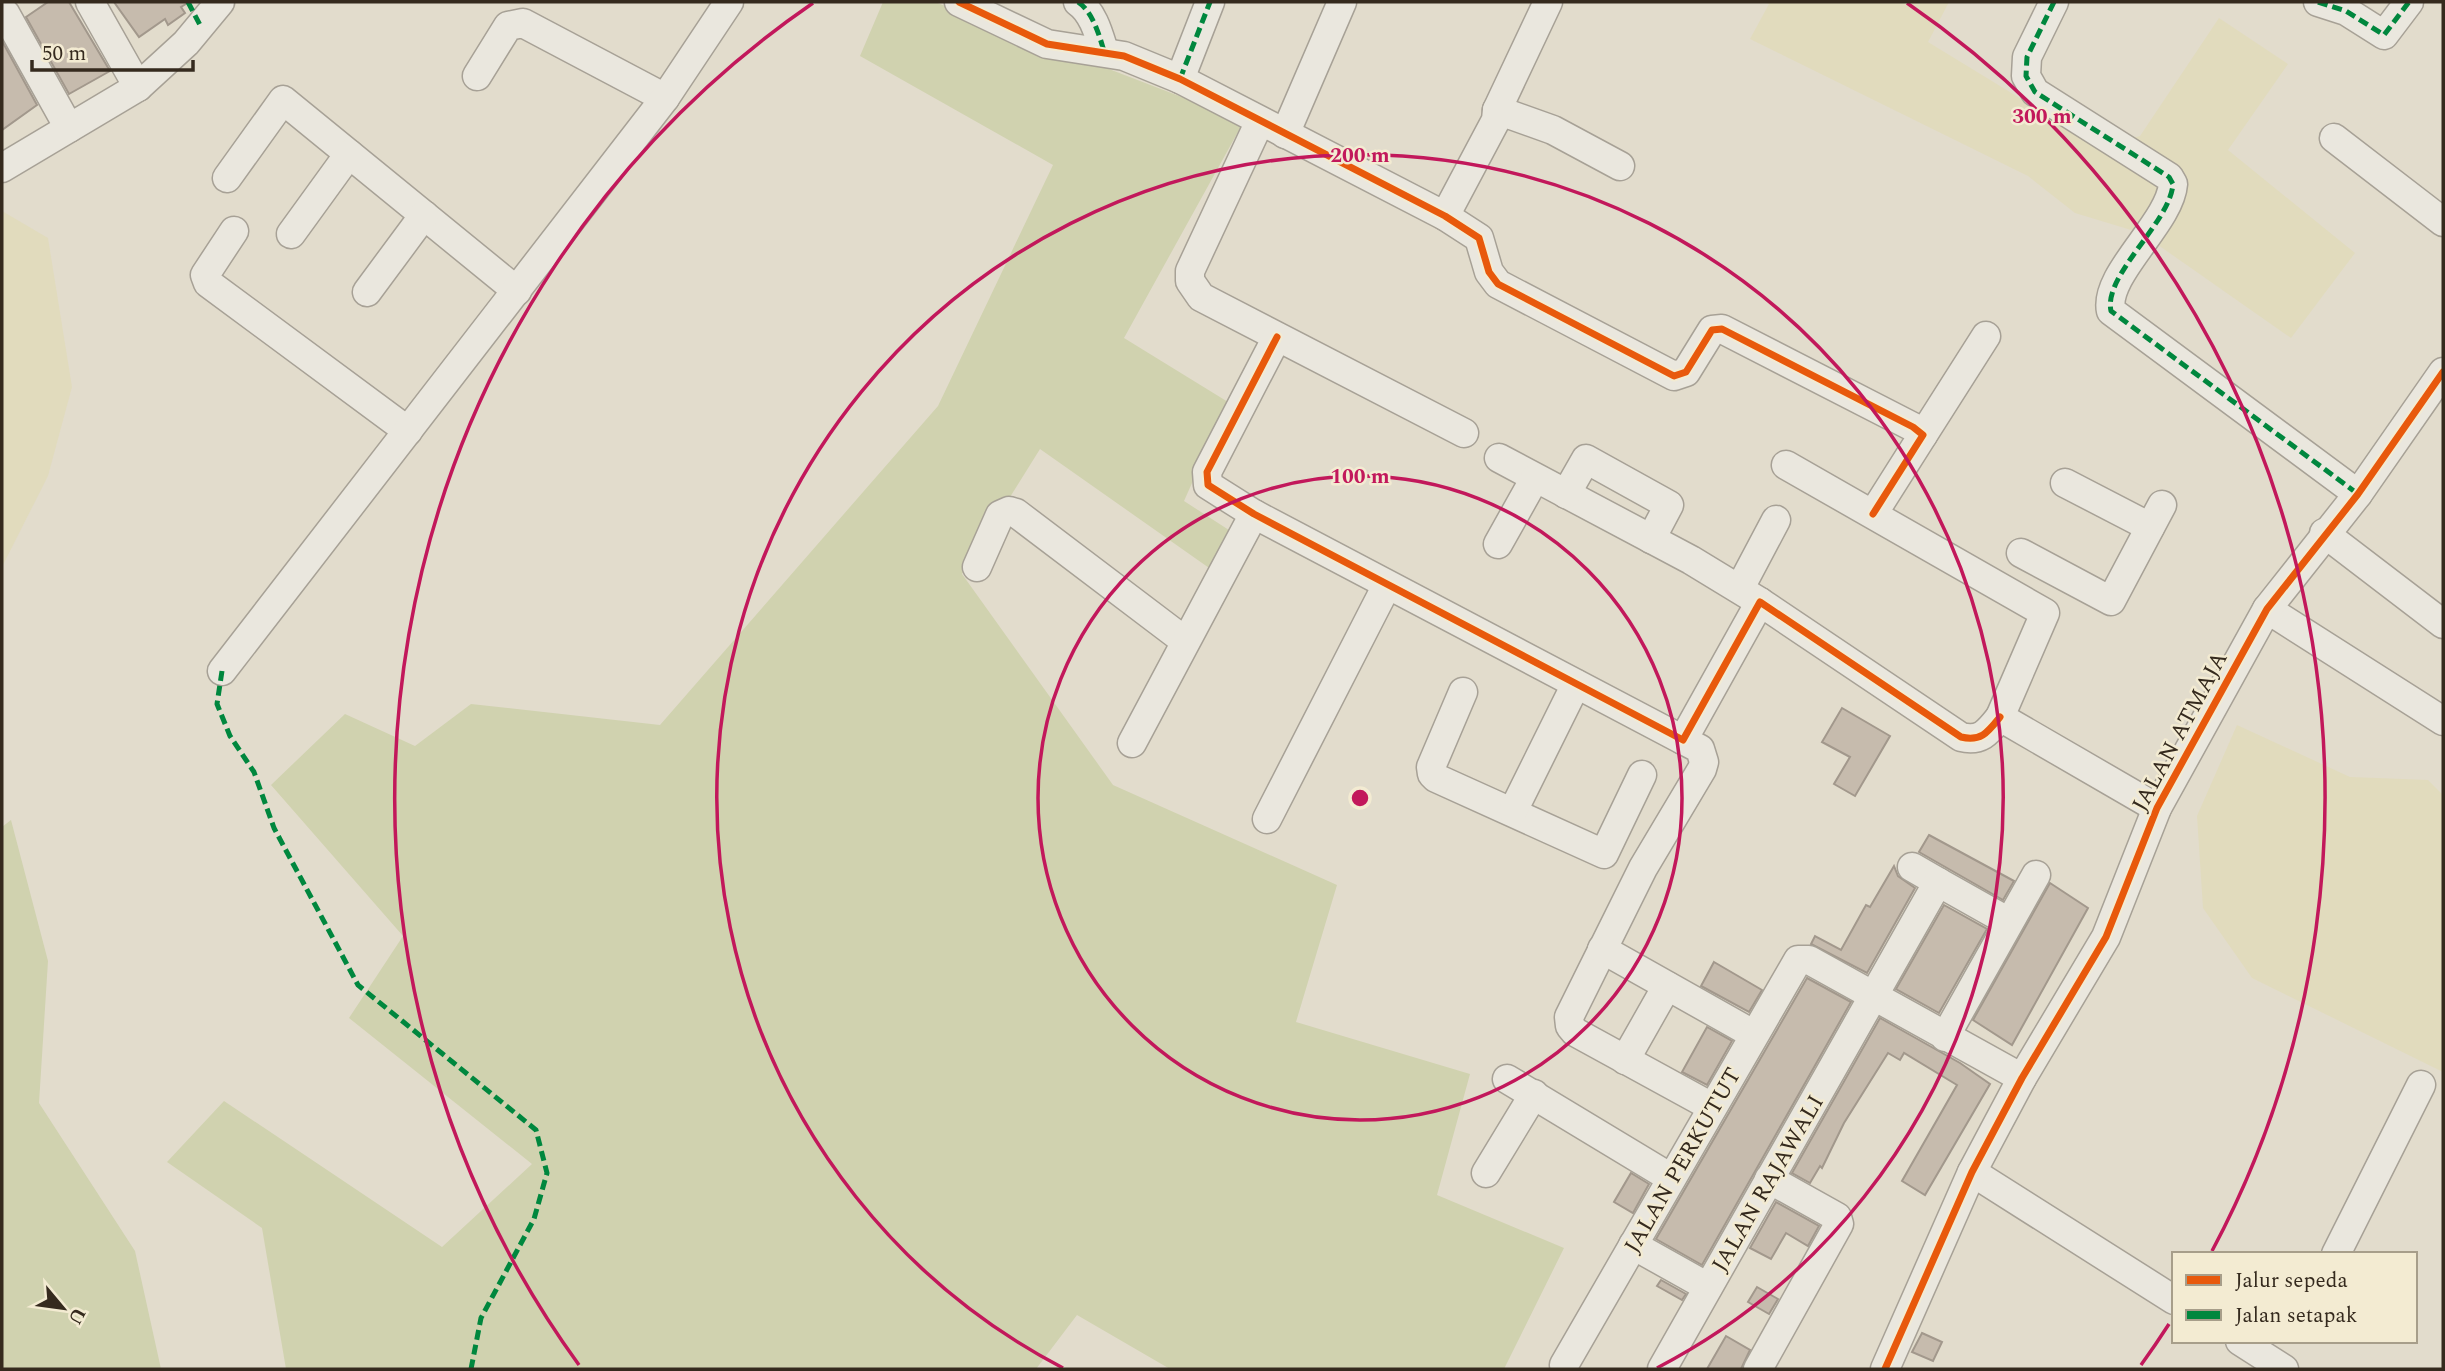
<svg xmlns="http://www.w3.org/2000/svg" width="2445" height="1371" font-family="Spectral,serif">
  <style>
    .farmland { fill: #e1dbbd }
    .green { fill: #d0d2af }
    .building { fill: #c6bbad; stroke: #a2988c; stroke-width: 2 }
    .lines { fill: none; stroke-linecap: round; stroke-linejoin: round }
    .minor-casing { stroke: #a7a196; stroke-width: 31 }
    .minor { stroke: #eae7de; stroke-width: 28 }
    .quiet { stroke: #00873e; stroke-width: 5; stroke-dasharray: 10 5; stroke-linecap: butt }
    .cycleway-casing { stroke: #f3ebd2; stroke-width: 11 }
    .cycleway { stroke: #e8590c; stroke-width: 7 }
    .ring { fill: none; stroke: #c2185b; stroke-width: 3.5 }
    .labels { text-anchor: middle; stroke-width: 5; stroke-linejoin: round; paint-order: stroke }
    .street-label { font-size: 23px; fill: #352a1e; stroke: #f3ebd2 }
    .centre { fill: #c2185b; stroke: #f3ebd2; stroke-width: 3.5 }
    .ring-label { font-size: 21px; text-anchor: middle; font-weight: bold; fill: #c2185b; stroke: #f3ebd2; stroke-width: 5; stroke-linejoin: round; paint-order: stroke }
  </style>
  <rect width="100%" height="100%" fill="#e2dccc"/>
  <g class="farmland">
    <polygon points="1764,2 1949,2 1928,42 2100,147 2140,136 2219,18 2288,64 2228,150 2355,253 2291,338 2141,233 2075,213 2028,176 1750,39 1769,4"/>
    <polygon points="2,211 48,238 72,387 48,476 2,567"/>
    <polygon points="2237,725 2350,777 2428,780 2443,795 2443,1072 2252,978 2203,908 2197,816"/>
  </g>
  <g class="green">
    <polygon points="883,2 935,2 1244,121 1124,338 1228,402 1184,501 1232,532 1212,570 1040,449 962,574 1113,785 1337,885 1296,1022 1470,1074 1437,1195 1564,1248 1504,1369 1170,1369 1077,1315 1036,1369 286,1369 262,1228 167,1162 224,1101 442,1247 532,1164 349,1018 403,936 271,785 345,714 415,746 471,704 660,725 938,406 1053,165 860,56"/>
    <polygon points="11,820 48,961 39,1103 135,1251 161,1369 2,1369 2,827"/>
  </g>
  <g class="building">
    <polygon points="48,2 69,2 110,71 69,94 26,17"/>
    <polygon points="114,2 189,2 181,7 185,13 168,25 165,19 139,37"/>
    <polygon points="2,41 37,105 2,130"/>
    <polygon points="1842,708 1890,736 1855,796 1834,784 1850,757 1822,742"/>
    <polygon points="1929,835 2014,881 2003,900 1919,852"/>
    <polygon points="1894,866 1898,876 1915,888 1867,973 1811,944 1815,936 1841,950 1866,905 1870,907"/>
    <polygon points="2050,883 2088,908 2012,1045 1973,1020"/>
    <polygon points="1944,905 1987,929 1939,1013 1896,989"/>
    <polygon points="1714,962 1762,990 1749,1012 1701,986"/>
    <polygon points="1807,978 1851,1002 1702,1265 1656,1239"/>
    <polygon points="1880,1018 1960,1063 1990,1084 1925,1195 1902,1181 1957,1085 1904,1053 1900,1060 1888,1053 1844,1123 1822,1168 1820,1166 1810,1183 1792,1173"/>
    <polygon points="1707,1027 1732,1041 1707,1085 1682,1072"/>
    <polygon points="1631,1173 1649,1184 1633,1213 1614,1202"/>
    <polygon points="1776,1202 1819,1226 1808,1246 1786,1233 1771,1259 1750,1248"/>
    <polygon points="1661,1280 1686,1294 1682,1300 1657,1286"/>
    <polygon points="1757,1287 1778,1299 1769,1314 1748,1302"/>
    <polygon points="1922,1333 1942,1342 1933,1361 1912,1352"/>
    <polygon points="1726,1336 1750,1350 1741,1369 1707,1369"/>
  </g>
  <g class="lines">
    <defs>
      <g id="minor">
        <polyline points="90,2 138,87"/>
        <polyline points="959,2 1047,44 1124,56 1180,79 1445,216 1479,238 1489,272 1498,284 1674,376 1686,372 1712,330 1722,329 1913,427 1923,435 1873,514"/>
        <path d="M1078,2c15,10 21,33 26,49"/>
        <path d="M2054,2l-27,55 -1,19 9,16 134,85 4,7c-3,39 -70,91 -62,127l247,183"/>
        <polyline points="2318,2 2346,11 2384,35 2409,2"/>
        <polyline points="5,13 69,128"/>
        <polyline points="477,76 508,26 523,23 665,98"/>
        <polyline points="1180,79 1210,2"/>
        <polyline points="1497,110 1548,2"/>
        <polyline points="1260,121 1190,271 1190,281 1201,297 1464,433"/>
        <polyline points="1285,134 1342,2"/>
        <polyline points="2334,138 2443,222"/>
        <polyline points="2,168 138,87 186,43 220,2"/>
        <polyline points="227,178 283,100 517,291"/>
        <polyline points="1445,216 1496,120 1497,110 1553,130 1620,166"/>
        <polyline points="234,231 205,275 208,283 408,431"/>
        <polyline points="291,234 349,154"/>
        <polyline points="367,292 424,215"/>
        <path d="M1277,337l-70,135 1,13 46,29 429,226 77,-138 201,135c20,5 27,-5 39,-20"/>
        <polyline points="1923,435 1986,336"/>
        <polyline points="1499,458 1691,560 1760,602"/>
        <polyline points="1786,465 2045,613 2000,717 2157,808"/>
        <polyline points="2065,483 2150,527"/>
        <polyline points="1566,494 1586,459 1669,505 1651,539"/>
        <polyline points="2324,533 2443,624"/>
        <polyline points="1498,544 1535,478"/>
        <polyline points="2021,553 2111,601 2162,505"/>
        <polyline points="977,567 1000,515 1009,511 1016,513 1185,641"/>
        <polyline points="1740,588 1776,520"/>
        <polyline points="2267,609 2443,721"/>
        <polyline points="222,671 665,98 729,2"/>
        <polyline points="1463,692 1431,767 1432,774 1436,778 1604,854 1642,775"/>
        <polyline points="1683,740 1700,749 1704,762 1702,769 1643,868 1569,1017 1570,1026 1575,1032 1712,1107"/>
        <polyline points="1132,743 1254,514"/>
        <polyline points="1513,811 1576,684"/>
        <polyline points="1267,819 1387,585"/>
        <polyline points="1912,867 1938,882"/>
        <polyline points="1602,949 1753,1034"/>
        <polyline points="1945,1037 2036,875"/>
        <polyline points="1625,1060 1667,986"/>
        <polyline points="1507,1079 1671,1178"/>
        <polyline points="1972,1172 2174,1300"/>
        <polyline points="1486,1173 1534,1094"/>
        <polyline points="1633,1245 1708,1287"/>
        <polyline points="2336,1254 2421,1085"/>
        <polyline points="2240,1341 2284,1369"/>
        <polyline points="1564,1365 1798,960 1809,960 2022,1078"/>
        <polyline points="1662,1369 1938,882 2009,922"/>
        <polyline points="1758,1369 1839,1224 1837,1217 1769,1179"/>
        <polyline points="1885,1369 1972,1172 2022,1078 2106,937 2157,808 2267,609 2358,494 2443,372"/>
      </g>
    </defs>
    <use href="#minor" class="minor-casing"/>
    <use href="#minor" class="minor"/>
    <g class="quiet">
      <polyline points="188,2 200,25"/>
      <path d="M1078,2c15,10 21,33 26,49"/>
      <path d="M2054,2l-27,55 -1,19 9,16 134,85 4,7c-3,39 -70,91 -62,127l247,183"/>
      <polyline points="2318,2 2346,11 2384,35 2409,2"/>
      <polyline points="1180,79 1210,2"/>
      <polyline points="222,671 217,704 230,736 254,772 274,828 358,985 536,1130 547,1173 534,1219 481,1318 471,1369"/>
    </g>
    <defs>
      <g id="cycleway">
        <polyline points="959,2 1047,44 1124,56 1180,79 1445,216 1479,238 1489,272 1498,284 1674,376 1686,372 1712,330 1722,329 1913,427 1923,435 1873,514"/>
        <path d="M1277,337l-70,135 1,13 46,29 429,226 77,-138 201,135c20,5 27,-5 39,-20"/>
        <polyline points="1885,1369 1972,1172 2022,1078 2106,937 2157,808 2267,609 2358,494 2443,372"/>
      </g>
    </defs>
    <use href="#cycleway" class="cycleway-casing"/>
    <use href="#cycleway" class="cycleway"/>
  </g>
  <g class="ring">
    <circle cx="1360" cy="798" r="322"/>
    <path d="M1063 1368A643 643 0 1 1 1657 1368"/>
    <path d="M2169 1324A965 965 0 0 1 2141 1365M579 1365A965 965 0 0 1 813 3M1907 3A965 965 0 0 1 2212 1251"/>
  </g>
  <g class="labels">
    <g class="street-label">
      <text transform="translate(2179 731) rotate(-62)" y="8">JALAN ATMAJA</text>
      <text transform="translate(1682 1160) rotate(-60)" y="8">JALAN PERKUTUT</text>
      <text transform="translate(1767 1183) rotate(-60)" y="8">JALAN RAJAWALI</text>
    </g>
  </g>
  <circle cx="1360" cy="798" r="10" class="centre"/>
  <g class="ring-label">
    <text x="2042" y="123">300 m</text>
    <text x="1360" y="162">200 m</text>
    <text x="1360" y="483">100 m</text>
  </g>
  <rect width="2445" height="1371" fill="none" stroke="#352a1e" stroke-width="7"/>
  <rect x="2172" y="1252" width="245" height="91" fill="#f3ebd2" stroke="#a79e8a" stroke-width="2"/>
  <rect x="2186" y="1275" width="35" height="10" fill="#e8590c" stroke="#a79e8a" stroke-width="2"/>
  <text x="2235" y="1287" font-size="21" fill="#352a1e">Jalur sepeda</text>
  <rect x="2186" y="1310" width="35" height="10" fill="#00873e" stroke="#a79e8a" stroke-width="2"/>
  <text x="2235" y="1322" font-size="21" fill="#352a1e">Jalan setapak</text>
  <g transform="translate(63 1308) rotate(119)" stroke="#f3ebd2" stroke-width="5" paint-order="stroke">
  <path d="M0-5L12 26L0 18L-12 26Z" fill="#352a1e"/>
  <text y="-10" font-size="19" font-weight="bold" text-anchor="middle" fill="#352a1e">U</text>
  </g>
  <path d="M32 60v10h161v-10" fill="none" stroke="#352a1e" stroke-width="3.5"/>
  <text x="42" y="60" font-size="21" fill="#352a1e" stroke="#f3ebd2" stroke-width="5" paint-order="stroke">50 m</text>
</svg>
